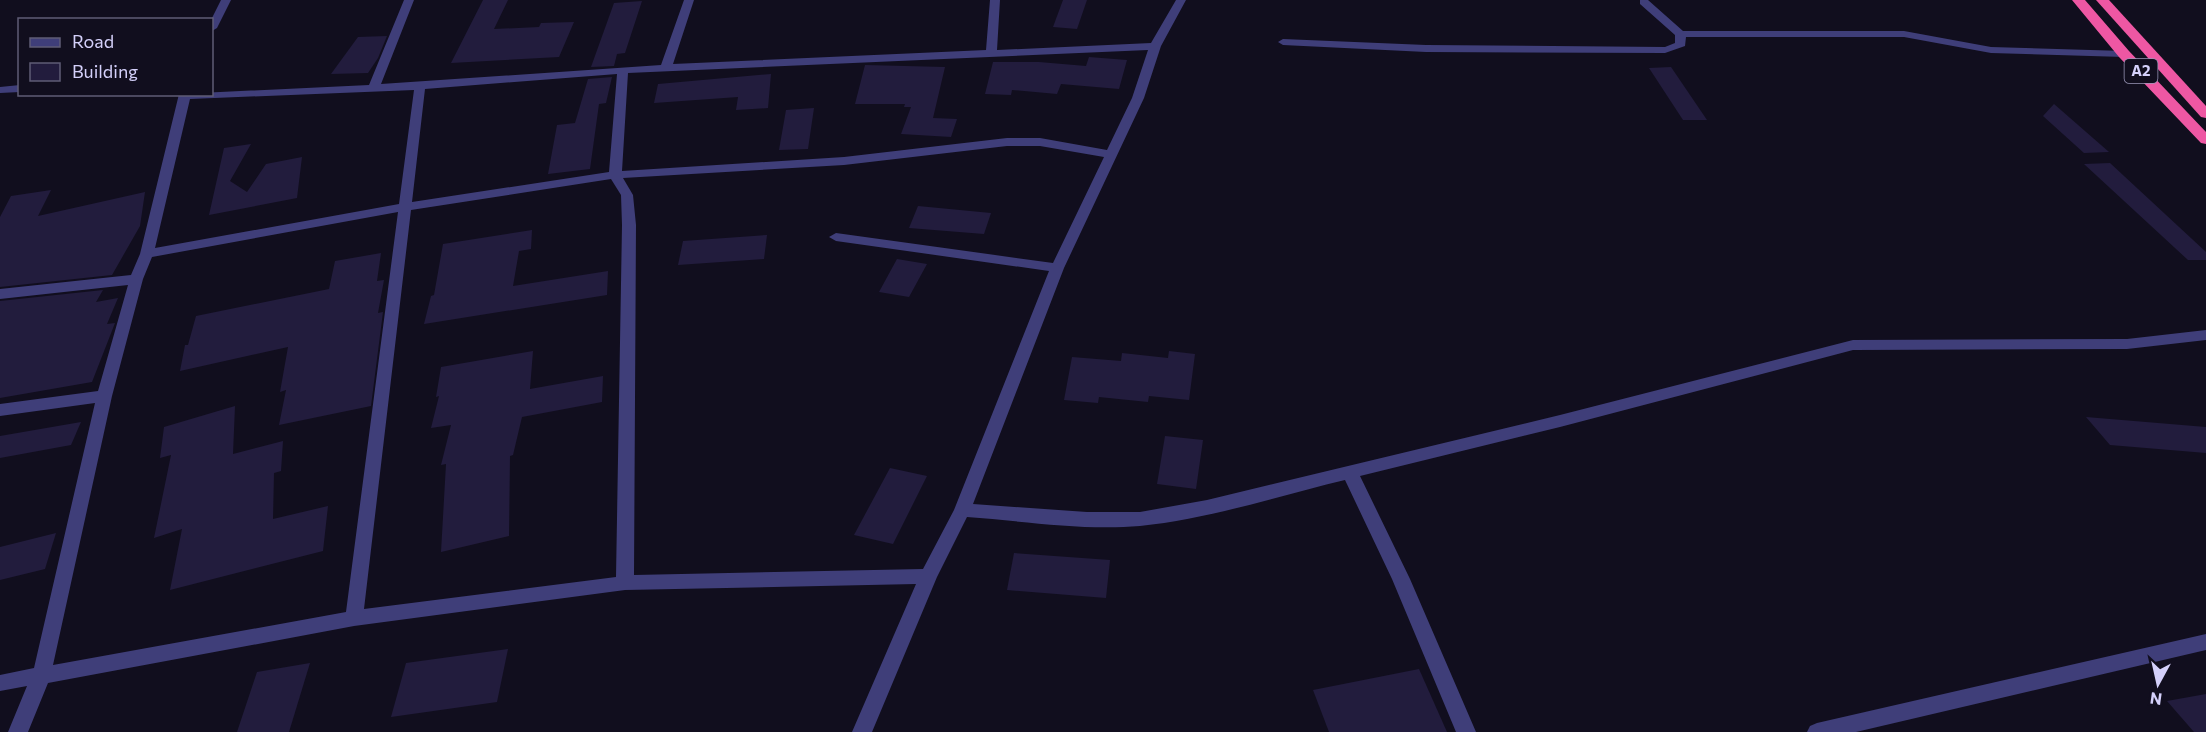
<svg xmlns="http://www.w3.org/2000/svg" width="2206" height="732" font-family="Commissioner,sans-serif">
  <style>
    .building { fill: #221c3d }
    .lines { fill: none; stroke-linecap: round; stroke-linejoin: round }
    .minor { fill: #3f3e79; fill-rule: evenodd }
    .highway { fill: #ee57a3; fill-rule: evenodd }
    .labels { text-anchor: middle; stroke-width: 4.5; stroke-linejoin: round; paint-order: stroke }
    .shield { fill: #110e1e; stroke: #9a96b8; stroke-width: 1.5 }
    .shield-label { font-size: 15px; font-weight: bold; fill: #d4d0fa }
  </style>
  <rect width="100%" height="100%" fill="#110e1e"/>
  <g class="building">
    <polygon points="483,0 508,0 494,29 539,27 541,23 574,22 559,57 451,63"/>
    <polygon points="1063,0 1087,0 1077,29 1053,27"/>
    <polygon points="642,1 625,53 617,54 614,66 591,67 614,3"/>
    <polygon points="387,36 378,58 368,73 331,74 358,37"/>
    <polygon points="1089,57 1127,60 1119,89 1061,84 1057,94 1012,90 1011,95 985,94 993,62 1039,62 1086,66"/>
    <polygon points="865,65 945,67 933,118 957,119 951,137 901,134 911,107 904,107 905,104 855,104"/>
    <polygon points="1671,67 1707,120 1683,120 1649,68"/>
    <polygon points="771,74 768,108 736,110 738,97 654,103 658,84"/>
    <polygon points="612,77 606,103 599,104 590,169 548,174 557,125 575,123 588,79"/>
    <polygon points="2054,104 2109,152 2084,153 2043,116"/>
    <polygon points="814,108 808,149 779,150 786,110"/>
    <polygon points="251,144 230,181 247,192 266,164 302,157 297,198 209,215 224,148"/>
    <polygon points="2110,163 2206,252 2206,260 2188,260 2084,164"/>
    <polygon points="51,190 38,216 145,192 140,226 112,275 0,287 0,217 11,196"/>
    <polygon points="918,206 991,213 984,234 909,228"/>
    <polygon points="532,230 531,249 519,251 513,286 608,271 607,295 424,324 431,296 434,295 443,244"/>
    <polygon points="767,235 764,259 678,265 683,241"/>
    <polygon points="381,253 377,281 384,280 378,313 383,312 371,406 279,425 286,390 280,392 288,347 180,371 185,345 188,345 196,316 329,289 335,261"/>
    <polygon points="897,259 927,264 909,297 879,292"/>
    <polygon points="103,290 96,302 118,298 107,324 115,323 92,382 0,398 0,301"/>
    <polygon points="533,351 530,389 603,376 602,402 522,417 513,455 510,456 509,536 441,552 446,464 441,465 451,425 431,428 439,396 436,397 441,367"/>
    <polygon points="1169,351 1195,354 1189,400 1149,396 1148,402 1099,397 1098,403 1064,400 1072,357 1121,361 1122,353 1168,358"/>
    <polygon points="235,406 233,454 283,441 281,471 274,473 273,519 328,506 323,551 170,590 182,529 154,538 171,455 160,458 164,427"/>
    <polygon points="2086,417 2206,427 2206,453 2110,445"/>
    <polygon points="81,422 71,445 0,458 0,436"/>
    <polygon points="1165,436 1203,440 1196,489 1157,484"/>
    <polygon points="890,468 927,476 893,544 854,535"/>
    <polygon points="56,533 45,569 0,580 0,547"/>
    <polygon points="1014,553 1110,560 1106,598 1007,590"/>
    <polygon points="508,649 497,702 391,717 406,663"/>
    <polygon points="310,663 289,732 237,732 257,672"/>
    <polygon points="1419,669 1447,732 1329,732 1313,690"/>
    <polygon points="2206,694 2206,732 2194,732 2167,701"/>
  </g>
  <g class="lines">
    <g class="minor">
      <polygon points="221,0 231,0 217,28 212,31 211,20"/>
      <path d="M404,0h10l-33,84 280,-19 23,-65h10l-21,64 313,-14 4,-50h10l-3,50 154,-7 25,-43h10l-25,46 -17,52 -80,170 -91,236 114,8h53l67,-12 353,-85 293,-75 274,-1 79,-9v10l-79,9 -274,1 -293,77 -200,49 50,103 66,153h-20l-64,-153 -47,-99c-67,16 -136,39 -205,46 -56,5 -117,-5 -173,-9l-30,60 -65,155h-20l64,-148 -291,6 -271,36 -306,57 -20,49h-20l19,-46 -27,5v-16l34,-7 61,-265 -95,13v-12l98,-13 30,-106 -128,14v-10l131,-14 9,-21 39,-160 190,-9zM1148,50l-16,48 -25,52 -67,-12h-33l-163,19 -222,14 6,-98zM617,74l-8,98 -197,30 13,-113zM414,90l-15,114 -244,44 35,-149zM1007,146h33l64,11 -51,106 -217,-30 -7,4 7,4 213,30 -95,239 -31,59 -289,6 2,-350 -3,-30 -10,-17 221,-13zM611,179l10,16 1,30 -6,352 -252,32 47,-399zM398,212l-52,400 -293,53 59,-269 31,-117 9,-22z"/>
      <polygon points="1640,0 1648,0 1683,31 1904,31 1991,47 2124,51 2130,54 2124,57 1991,53 1904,37 1686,37 1685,46 1665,53 1426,52 1283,45 1278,42 1283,39 1426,45 1665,47 1675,43 1675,35 1640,4"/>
      <polygon points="20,85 20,92 0,93 0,87"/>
      <polygon points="2206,634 2206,650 1856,732 1807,732 1810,726 1817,723"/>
    </g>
    <g class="highway">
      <polygon points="2072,0 2085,0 2129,51 2206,132 2206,144 2201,143 2119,57"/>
      <polygon points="2096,0 2109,0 2206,106 2206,118 2201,117"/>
    </g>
  </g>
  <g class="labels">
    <rect class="shield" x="2124.5" y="59" width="33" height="24" rx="4.5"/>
    <g class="shield-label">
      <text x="2141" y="76">A2</text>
    </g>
  </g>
  <rect x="18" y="18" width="195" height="78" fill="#110e1e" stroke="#5f5c76" stroke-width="1.5"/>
  <rect x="30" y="38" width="30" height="9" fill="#3f3e79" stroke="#5f5c76" stroke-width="1.5"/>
  <text x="72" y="48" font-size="18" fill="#d4d0fa">Road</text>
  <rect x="30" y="63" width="30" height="18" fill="#221c3d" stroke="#5f5c76" stroke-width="1.5"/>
  <text x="72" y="78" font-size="18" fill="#d4d0fa">Building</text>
  <g transform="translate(2158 684) rotate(188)" stroke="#110e1e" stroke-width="4.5" paint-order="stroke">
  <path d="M0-4.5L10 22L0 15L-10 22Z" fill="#d4d0fa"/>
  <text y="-9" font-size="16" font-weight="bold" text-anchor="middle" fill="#d4d0fa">N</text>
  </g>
</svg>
